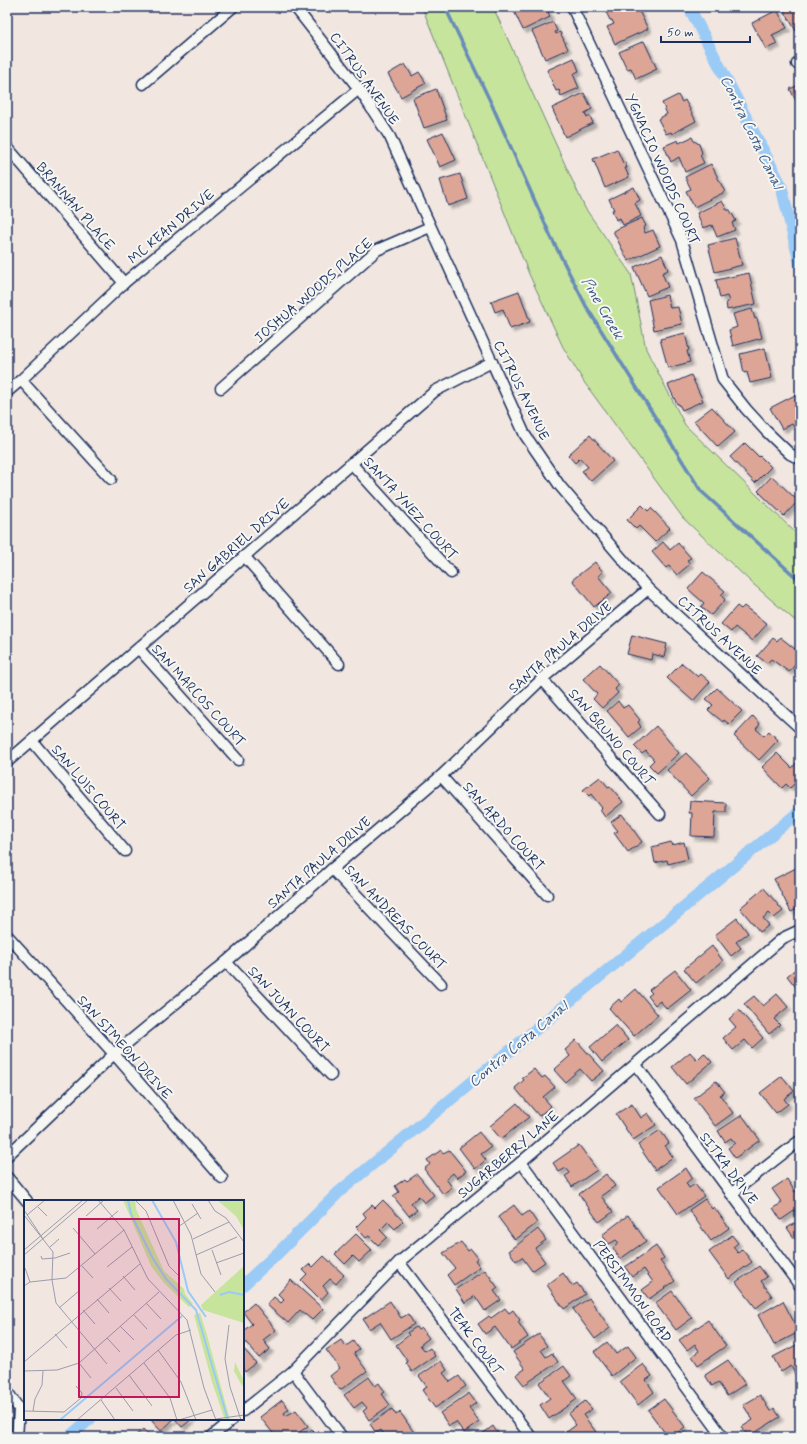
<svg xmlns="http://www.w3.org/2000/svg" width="807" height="1444" font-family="Mynerve,sans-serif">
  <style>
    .green { fill: #c7e49c; stroke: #718a7d }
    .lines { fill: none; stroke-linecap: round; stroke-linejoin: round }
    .stream { stroke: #678cb9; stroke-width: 3.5 }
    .canal { stroke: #9acaf6; stroke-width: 12 }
    .building { fill: #dda596; stroke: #1b2f5e; filter: url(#shadow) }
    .minor-casing { stroke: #1b2f5e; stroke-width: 13 }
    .minor { stroke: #f6f6f2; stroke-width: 10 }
    .labels { text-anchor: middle; stroke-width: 4; stroke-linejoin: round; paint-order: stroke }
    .street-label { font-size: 14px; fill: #1b2f5e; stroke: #f6f6f2 }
    .water-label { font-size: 15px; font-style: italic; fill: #3b5684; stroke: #f6f6f2 }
    .inset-river { fill: none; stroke: #9acaf6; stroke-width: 2 }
    .inset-road { fill: none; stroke: #9b9dac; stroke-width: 1 }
    .view { fill: #c2185b; fill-opacity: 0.15; stroke: #c2185b; stroke-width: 2 }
    .inset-edge { fill: none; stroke: #1b2f5e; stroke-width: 2 }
  </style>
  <defs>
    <filter id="shadow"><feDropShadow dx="3.5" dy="3.5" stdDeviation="1" flood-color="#0004"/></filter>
  </defs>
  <rect width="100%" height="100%" fill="#f1e6e0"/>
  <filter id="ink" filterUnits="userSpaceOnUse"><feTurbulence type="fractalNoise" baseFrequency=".025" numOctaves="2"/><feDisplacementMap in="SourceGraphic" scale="8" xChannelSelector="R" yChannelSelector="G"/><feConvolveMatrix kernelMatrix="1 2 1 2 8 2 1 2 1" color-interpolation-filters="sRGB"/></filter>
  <g filter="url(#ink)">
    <polygon class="green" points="422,7 493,7 585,208 631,274 646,349 685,425 800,537 800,625 752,583 683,518 584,382 563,347 529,274"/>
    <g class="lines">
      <polyline class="stream" points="445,7 492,105 551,237 586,306 701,491 800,581"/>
      <g class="canal">
        <polyline points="689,7 781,185 800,264"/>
        <polyline points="243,1285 279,1252 339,1192 800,811"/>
        <polyline points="69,1437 90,1419"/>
      </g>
    </g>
    <g class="building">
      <polygon points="512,7 542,7 543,10 547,9 550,17 523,30"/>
      <polygon points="617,7 637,7 648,29 615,44 607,27 614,24 612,20 610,20 606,12"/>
      <polygon points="782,7 800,7 800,29 796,31"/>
      <polygon points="777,10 787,28 772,35 777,44 766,49 752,23"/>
      <polygon points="553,22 557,31 555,32 556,34 560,32 568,49 545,59 532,31"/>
      <polygon points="644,41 657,69 636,79 631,68 627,69 619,52"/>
      <polygon points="574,58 579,71 573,74 579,88 561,96 559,90 556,91 547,70"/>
      <polygon points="405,64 412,76 419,72 426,83 401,97 388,74"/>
      <polygon points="800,84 800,109 790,89"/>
      <polygon points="436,89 447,120 424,128 413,98"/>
      <polygon points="584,93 592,109 585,113 587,118 590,116 593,123 565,137 552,108"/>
      <polygon points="678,95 682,102 685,100 696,121 672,134 671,132 666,134 658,119 667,114 662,103"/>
      <polygon points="443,132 456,160 440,167 427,139"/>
      <polygon points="692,137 694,141 699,144 702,153 700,155 704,163 685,172 679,157 671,162 664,146 678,140 679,143"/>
      <polygon points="617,149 623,163 625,162 627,168 625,168 629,177 605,188 593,159"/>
      <polygon points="711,164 725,192 694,207 686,191 691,189 685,177"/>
      <polygon points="460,174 468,199 448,206 440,180"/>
      <polygon points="634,187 640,200 635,203 641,216 623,225 620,218 616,220 612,210 614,210 609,199"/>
      <polygon points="722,201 727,210 730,210 736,221 732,223 735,230 717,237 712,225 703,228 697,213"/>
      <polygon points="642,218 646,226 643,228 645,233 653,230 660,246 628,261 613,231"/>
      <polygon points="735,238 742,265 715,272 708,245"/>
      <polygon points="662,255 668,270 662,273 668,287 647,296 634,267"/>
      <polygon points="749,273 756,304 727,310 726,302 729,301 727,296 720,298 716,280"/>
      <polygon points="519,291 530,322 510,329 503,309 495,312 491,301"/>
      <polygon points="667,295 670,308 678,307 682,324 654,330 648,300"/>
      <polygon points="752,309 755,319 757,318 762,338 733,346 729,330 737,327 733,314"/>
      <polygon points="685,333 689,350 687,351 690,362 668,368 660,339"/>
      <polygon points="765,348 772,378 750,383 747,372 744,373 740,354"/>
      <polygon points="691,375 703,401 682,410 679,404 677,404 668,385"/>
      <polygon points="795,395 800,402 800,423 794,427 792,424 782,429 770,408"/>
      <polygon points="712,407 735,432 718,447 694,421"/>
      <polygon points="590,435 613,461 591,481 582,471 588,467 580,458 575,463 568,455"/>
      <polygon points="745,443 759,457 760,456 771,467 755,483 730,457"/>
      <polygon points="772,476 798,501 784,516 758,491"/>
      <polygon points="642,505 648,511 651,508 670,528 655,542 639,526 636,529 627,520"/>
      <polygon points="663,542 670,550 678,543 691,558 687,560 690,564 677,575 669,566 666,568 652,552"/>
      <polygon points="595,562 603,572 598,576 612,593 594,607 572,580"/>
      <polygon points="703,572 725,591 721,595 725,600 711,615 701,607 704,603 688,589"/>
      <polygon points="737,606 741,609 744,606 767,624 752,641 735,627 731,632 721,624"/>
      <polygon points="632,635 667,644 664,657 652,654 651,660 627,654"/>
      <polygon points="780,637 800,653 800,659 789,672 771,659 767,663 757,656 773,638 777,641"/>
      <polygon points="682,663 698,677 701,674 710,682 693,701 667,678"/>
      <polygon points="600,664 619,685 615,689 618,693 602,708 593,699 597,694 583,679"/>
      <polygon points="717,688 742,711 729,724 724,720 723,722 708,710 713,705 706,699"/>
      <polygon points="618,701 623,708 628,705 640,720 638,722 641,727 629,737 607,711"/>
      <polygon points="753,716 760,724 756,729 764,736 769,731 778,740 759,760 734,736"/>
      <polygon points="656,726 679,753 657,773 649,765 654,760 646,751 642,754 634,746"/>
      <polygon points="686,753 710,778 691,796 667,770"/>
      <polygon points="777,753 792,768 797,762 800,765 800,778 790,788 786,784 782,788 762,767"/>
      <polygon points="600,777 608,787 610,786 623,802 605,817 600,810 602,808 591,794 589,796 583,790"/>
      <polygon points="690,801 726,803 726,812 715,812 714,837 691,836 692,813 689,813"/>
      <polygon points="622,814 642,842 628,852 614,833 618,831 611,822"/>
      <polygon points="671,842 673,845 684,842 688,859 668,864 667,860 655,863 652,847"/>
      <polygon points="796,868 798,874 800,873 800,892 799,893 800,907 791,912 774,879"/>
      <polygon points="764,888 783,911 774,918 769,913 763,918 769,925 760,932 740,908"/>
      <polygon points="737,918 748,933 736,942 741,948 731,956 715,935"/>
      <polygon points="712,946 723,961 696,983 684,969"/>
      <polygon points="798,967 800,969 800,992 787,976"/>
      <polygon points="675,970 691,990 667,1009 660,1001 655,1005 648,996 652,993 649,990"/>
      <polygon points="636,989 658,1015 634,1036 609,1008 619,999 621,1002"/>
      <polygon points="777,994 788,1007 774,1019 780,1025 769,1034 744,1004 754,996 763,1006"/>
      <polygon points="739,1010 763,1038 752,1048 745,1040 733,1050 723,1038 736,1027 729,1019"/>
      <polygon points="616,1025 628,1040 602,1062 590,1047"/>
      <polygon points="576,1040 604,1071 591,1081 580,1069 565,1082 554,1070 570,1056 565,1050"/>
      <polygon points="690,1052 697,1060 704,1053 712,1062 686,1084 672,1067"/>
      <polygon points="534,1069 542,1078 545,1076 555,1087 543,1097 551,1106 539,1116 515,1088 524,1080 522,1078"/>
      <polygon points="782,1076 794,1091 784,1099 788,1104 776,1113 760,1093"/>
      <polygon points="716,1081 725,1092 720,1095 733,1113 715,1126 694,1098"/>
      <polygon points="517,1103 529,1117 501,1139 490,1126"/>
      <polygon points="632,1104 641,1118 648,1113 656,1125 633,1140 616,1114"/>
      <polygon points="742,1115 760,1140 735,1158 728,1148 735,1143 731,1138 725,1142 718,1131"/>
      <polygon points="660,1130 669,1143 665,1146 673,1157 655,1170 638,1145"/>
      <polygon points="479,1132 491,1147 481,1154 486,1160 475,1169 459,1148"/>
      <polygon points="579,1145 597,1170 572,1187 565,1176 570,1173 566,1168 559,1172 553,1163"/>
      <polygon points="441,1150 443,1153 449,1150 466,1171 457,1178 453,1173 446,1179 452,1187 443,1194 424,1169 430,1164 427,1160"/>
      <polygon points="686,1168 692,1178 686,1183 689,1188 695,1184 704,1196 678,1214 659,1187"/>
      <polygon points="417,1174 434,1195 424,1203 419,1196 411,1203 417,1210 409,1216 393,1196 399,1192 395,1186 405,1179 407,1181"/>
      <polygon points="606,1174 615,1186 601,1196 613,1212 599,1222 579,1194"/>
      <polygon points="787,1179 795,1192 800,1189 800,1207 781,1220 773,1208 782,1203 772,1189"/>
      <polygon points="705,1199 712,1209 714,1207 729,1228 711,1241 689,1210"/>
      <polygon points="383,1200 403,1221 395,1229 388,1222 380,1230 387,1237 378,1245 369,1236 366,1238 356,1227 366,1217 363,1213 372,1205 375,1208"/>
      <polygon points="514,1205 522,1216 529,1211 537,1223 515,1240 498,1217"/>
      <polygon points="628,1215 646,1241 620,1259 613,1248 619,1243 616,1240 609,1244 602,1235"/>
      <polygon points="800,1220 800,1236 795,1239 787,1228"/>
      <polygon points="538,1229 546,1240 535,1248 545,1262 532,1271 522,1257 516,1261 509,1251"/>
      <polygon points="356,1234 372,1250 359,1262 353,1256 345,1264 335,1254"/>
      <polygon points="732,1235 738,1243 733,1247 738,1253 742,1249 752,1262 729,1279 709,1252"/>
      <polygon points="461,1242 468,1251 471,1249 478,1258 475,1260 480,1267 454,1285 447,1275 455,1268 443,1253"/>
      <polygon points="656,1246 664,1258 660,1261 675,1281 649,1299 642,1290 653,1282 644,1269 632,1277 625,1267"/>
      <polygon points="324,1256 344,1275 336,1284 330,1279 323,1286 328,1292 321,1300 301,1280 307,1274 303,1270 310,1264 313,1267"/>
      <polygon points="759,1266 767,1277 761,1281 772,1296 756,1308 736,1282"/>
      <polygon points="485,1270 498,1288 494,1291 501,1300 485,1311 475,1296 465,1303 456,1289"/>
      <polygon points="563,1273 572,1286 577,1283 585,1294 564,1309 547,1285"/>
      <polygon points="291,1280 323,1309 312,1320 300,1310 288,1323 267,1305 274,1297 281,1303 284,1300 278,1294"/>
      <polygon points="672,1291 692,1318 676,1330 655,1303"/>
      <polygon points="589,1298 610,1328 595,1339 573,1309"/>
      <polygon points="390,1301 401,1318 408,1314 414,1324 391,1339 380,1322 369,1329 363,1319"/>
      <polygon points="783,1301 799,1332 774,1345 758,1315"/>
      <polygon points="254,1303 276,1330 263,1340 270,1349 259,1358 243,1339 243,1331 252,1324 243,1312"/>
      <polygon points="505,1308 509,1313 513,1310 520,1320 518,1322 528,1337 511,1349 495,1327 485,1334 478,1324 489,1316 491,1318"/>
      <polygon points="708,1320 726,1346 698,1365 692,1356 699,1351 695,1344 687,1350 679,1340"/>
      <polygon points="416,1327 418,1330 421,1328 429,1338 420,1345 425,1351 430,1348 435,1356 412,1372 406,1363 408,1362 396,1345 409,1335 407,1333"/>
      <polygon points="539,1334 547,1346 541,1350 546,1357 552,1353 558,1362 524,1385 516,1375 525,1369 513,1352"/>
      <polygon points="341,1340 346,1346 353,1341 359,1349 354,1353 367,1371 340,1390 330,1376 340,1368 326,1350"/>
      <polygon points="607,1342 616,1354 628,1346 636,1357 612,1376 594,1352"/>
      <polygon points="800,1343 800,1379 798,1380 791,1366 781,1372 773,1357"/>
      <polygon points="243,1348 256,1363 245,1372 243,1369"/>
      <polygon points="728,1360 745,1384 727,1396 718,1382 712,1386 705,1375"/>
      <polygon points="441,1361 447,1370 443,1373 450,1382 459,1376 466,1386 435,1408 422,1390 427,1387 419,1376"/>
      <polygon points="643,1364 652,1376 646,1380 654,1392 638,1405 620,1381"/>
      <polygon points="564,1366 571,1376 564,1381 577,1399 549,1419 540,1405 550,1398 539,1383"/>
      <polygon points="369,1377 375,1386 379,1383 385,1392 382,1394 390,1405 369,1420 363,1411 367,1408 362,1402 354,1408 344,1395"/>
      <polygon points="469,1393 476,1403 469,1408 479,1422 464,1433 456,1422 449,1426 440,1413"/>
      <polygon points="760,1395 770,1411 774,1408 780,1417 748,1437 742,1427 753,1420 743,1405"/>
      <polygon points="664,1399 685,1427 672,1437 668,1437 648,1410"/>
      <polygon points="282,1400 289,1409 284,1413 286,1416 296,1410 308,1426 293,1437 276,1437 260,1417"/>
      <polygon points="585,1401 592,1409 583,1415 596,1432 589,1437 562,1437 561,1436 576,1425 568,1414"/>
      <polygon points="392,1409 396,1415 400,1412 415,1434 410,1437 386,1437 381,1430 376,1433 370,1424"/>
      <polygon points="150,1419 174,1419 161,1431"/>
      <polygon points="175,1419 192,1419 182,1427"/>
      <polygon points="493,1426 498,1434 495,1437 478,1437"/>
      <polygon points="143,1429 150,1437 134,1437"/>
      <polygon points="312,1429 317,1437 301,1437"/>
    </g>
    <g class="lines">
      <defs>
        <g id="minor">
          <polyline points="295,7 359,89 390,137 525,435 560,486 648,589 800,728"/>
          <polyline points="572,7 682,240 723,380 746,409 766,431 790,454 800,459"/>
          <polyline points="797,64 800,62"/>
          <polyline points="143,84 233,7"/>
          <polyline points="7,147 124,283"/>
          <polyline points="21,380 111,479"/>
          <polyline points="221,388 377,250 430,227"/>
          <polyline points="7,392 21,380 124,283 359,89"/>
          <polyline points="351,463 451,573"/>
          <polyline points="244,556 339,664"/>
          <polyline points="139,649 238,760"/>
          <polyline points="542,679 660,814"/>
          <polyline points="32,741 125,851"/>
          <polyline points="7,762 435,391 492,362"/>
          <polyline points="441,776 547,895"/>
          <polyline points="332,869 441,984"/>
          <polyline points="7,935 114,1054 222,1178"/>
          <polyline points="226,962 331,1075"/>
          <polyline points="636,1065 800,1286"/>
          <polyline points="7,1156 114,1054 226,962 332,869 441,776 542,679 648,589"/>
          <polyline points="521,1162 723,1437"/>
          <polyline points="7,1177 27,1201"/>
          <polyline points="731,1194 798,1142"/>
          <polyline points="399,1262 531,1437"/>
          <polyline points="293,1371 342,1437"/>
          <polyline points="7,1391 19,1409 17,1437"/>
          <polyline points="243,1411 293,1371 399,1262 521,1162 783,938 800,930"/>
          <polyline points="211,1437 233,1419"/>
        </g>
      </defs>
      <use href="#minor" class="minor-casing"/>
      <use href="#minor" class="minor"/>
    </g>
  </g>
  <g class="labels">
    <g class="street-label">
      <text transform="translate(365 78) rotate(55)" y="5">CITRUS AVENUE</text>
      <text transform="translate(663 169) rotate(66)" y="5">YGNACIO WOODS COURT</text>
      <text transform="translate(76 206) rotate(49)" y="5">BRANNAN PLACE</text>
      <text transform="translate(171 226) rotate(-40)" y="5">MC KEAN DRIVE</text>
      <text transform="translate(313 290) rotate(-41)" y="5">JOSHUA WOODS PLACE</text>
      <text transform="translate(522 390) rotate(64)" y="5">CITRUS AVENUE</text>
      <text transform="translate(411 508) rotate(48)" y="5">SANTA YNEZ COURT</text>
      <text transform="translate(236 545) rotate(-41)" y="5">SAN GABRIEL DRIVE</text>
      <text transform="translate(720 635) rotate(43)" y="5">CITRUS AVENUE</text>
      <text transform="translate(560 647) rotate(-41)" y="5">SANTA PAULA DRIVE</text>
      <text transform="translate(199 695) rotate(48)" y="5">SAN MARCOS COURT</text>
      <text transform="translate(612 737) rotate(49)" y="5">SAN BRUNO COURT</text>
      <text transform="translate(89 787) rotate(50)" y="5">SAN LUIS COURT</text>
      <text transform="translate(504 826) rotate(48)" y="5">SAN ARDO COURT</text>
      <text transform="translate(319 862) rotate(-41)" y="5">SANTA PAULA DRIVE</text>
      <text transform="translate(396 917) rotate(46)" y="5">SAN ANDREAS COURT</text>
      <text transform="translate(289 1009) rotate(47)" y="5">SAN JUAN COURT</text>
      <text transform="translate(125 1047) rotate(48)" y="5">SAN SIMEON DRIVE</text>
      <text transform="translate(508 1154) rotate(-40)" y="5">SUGARBERRY LANE</text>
      <text transform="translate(729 1168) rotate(53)" y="5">SITKA DRIVE</text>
      <text transform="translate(633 1291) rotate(54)" y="5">PERSIMMON ROAD</text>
      <text transform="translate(476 1341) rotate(53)" y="5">TEAK COURT</text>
    </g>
    <g class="water-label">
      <text transform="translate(752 132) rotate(64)" y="5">Contra Costa Canal</text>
      <text transform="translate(603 308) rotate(60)" y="5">Pine Creek</text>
      <text transform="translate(518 1044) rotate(-40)" y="5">Contra Costa Canal</text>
    </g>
  </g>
  <g transform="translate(24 1200)">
    <rect width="220" height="220" fill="#f1e6e0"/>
    <path d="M99,0h12l1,9 28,62 20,18 1,5 8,10 -4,3 -25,-24 -13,-17zM193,0h27v30l-8,-14zM220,66v57l-41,-13 -2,-5zM176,113l7,22 23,85h-5l-13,-38 -18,-67zM211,162l9,19 -2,5 -8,-15z" fill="#c7e49c"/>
    <path class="inset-river" d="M104,0l3,14 21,43 14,22 30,31 32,110M128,0l24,42 12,49 18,26M196,95l9,-3 15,3M36,220l122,-104"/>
    <path class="inset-road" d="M74,0l26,30 24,49 39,41 17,68 12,32M111,0l11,11 23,55 10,10M149,0l18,35 10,39 14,18M184,0l7,11 11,7 18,24M168,4l9,15M14,7l9,9M0,10l19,29M0,15l29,37 -1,28 4,23 51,61M3,15l18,-15M62,16l18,-16M154,27l20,-14M49,28l22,26M73,29l21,-18M169,39l36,-17M26,47l9,-8M0,50l59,-50M188,50l9,25M0,55l64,-55M172,55l41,-18M17,56l1,3 13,-1 15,-5M192,63l28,-10M58,66l11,12M83,67l25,-20M1,68l5,14M99,76l12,14M0,86l6,-4 36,-4 58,-48M85,88l12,13M73,99l12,14M122,103l15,16M35,108l21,-18M59,110l12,14M110,115l13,14M205,125l-4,34 5,28 11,33M96,126l14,14M31,134l12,14M83,138l13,14M134,150l23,32 15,38M0,162l116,-98M55,163l12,15M120,163l26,35 7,22M0,171l33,-1 22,-7 80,-71M105,175l23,31M92,188l17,23M77,200l14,20M0,211l40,1 17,-14 1,-5 -6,-7M9,211l2,-12 7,-14 1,-14M192,219l28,-4M53,220l99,-85 15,-5M155,220l33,-10"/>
    <path class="view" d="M55,19h100v178h-100z"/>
    <rect width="220" height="220" class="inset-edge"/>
  </g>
  <rect width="807" height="1444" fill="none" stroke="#f6f6f2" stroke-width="24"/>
  <rect x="12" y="12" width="783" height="1420" fill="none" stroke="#1b2f5e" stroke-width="1.5" filter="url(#ink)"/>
  <path d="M661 36v6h89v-6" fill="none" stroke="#1b2f5e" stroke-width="2"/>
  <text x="667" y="36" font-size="12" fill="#1b2f5e" stroke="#f6f6f2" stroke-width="3" paint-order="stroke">50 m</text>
</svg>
